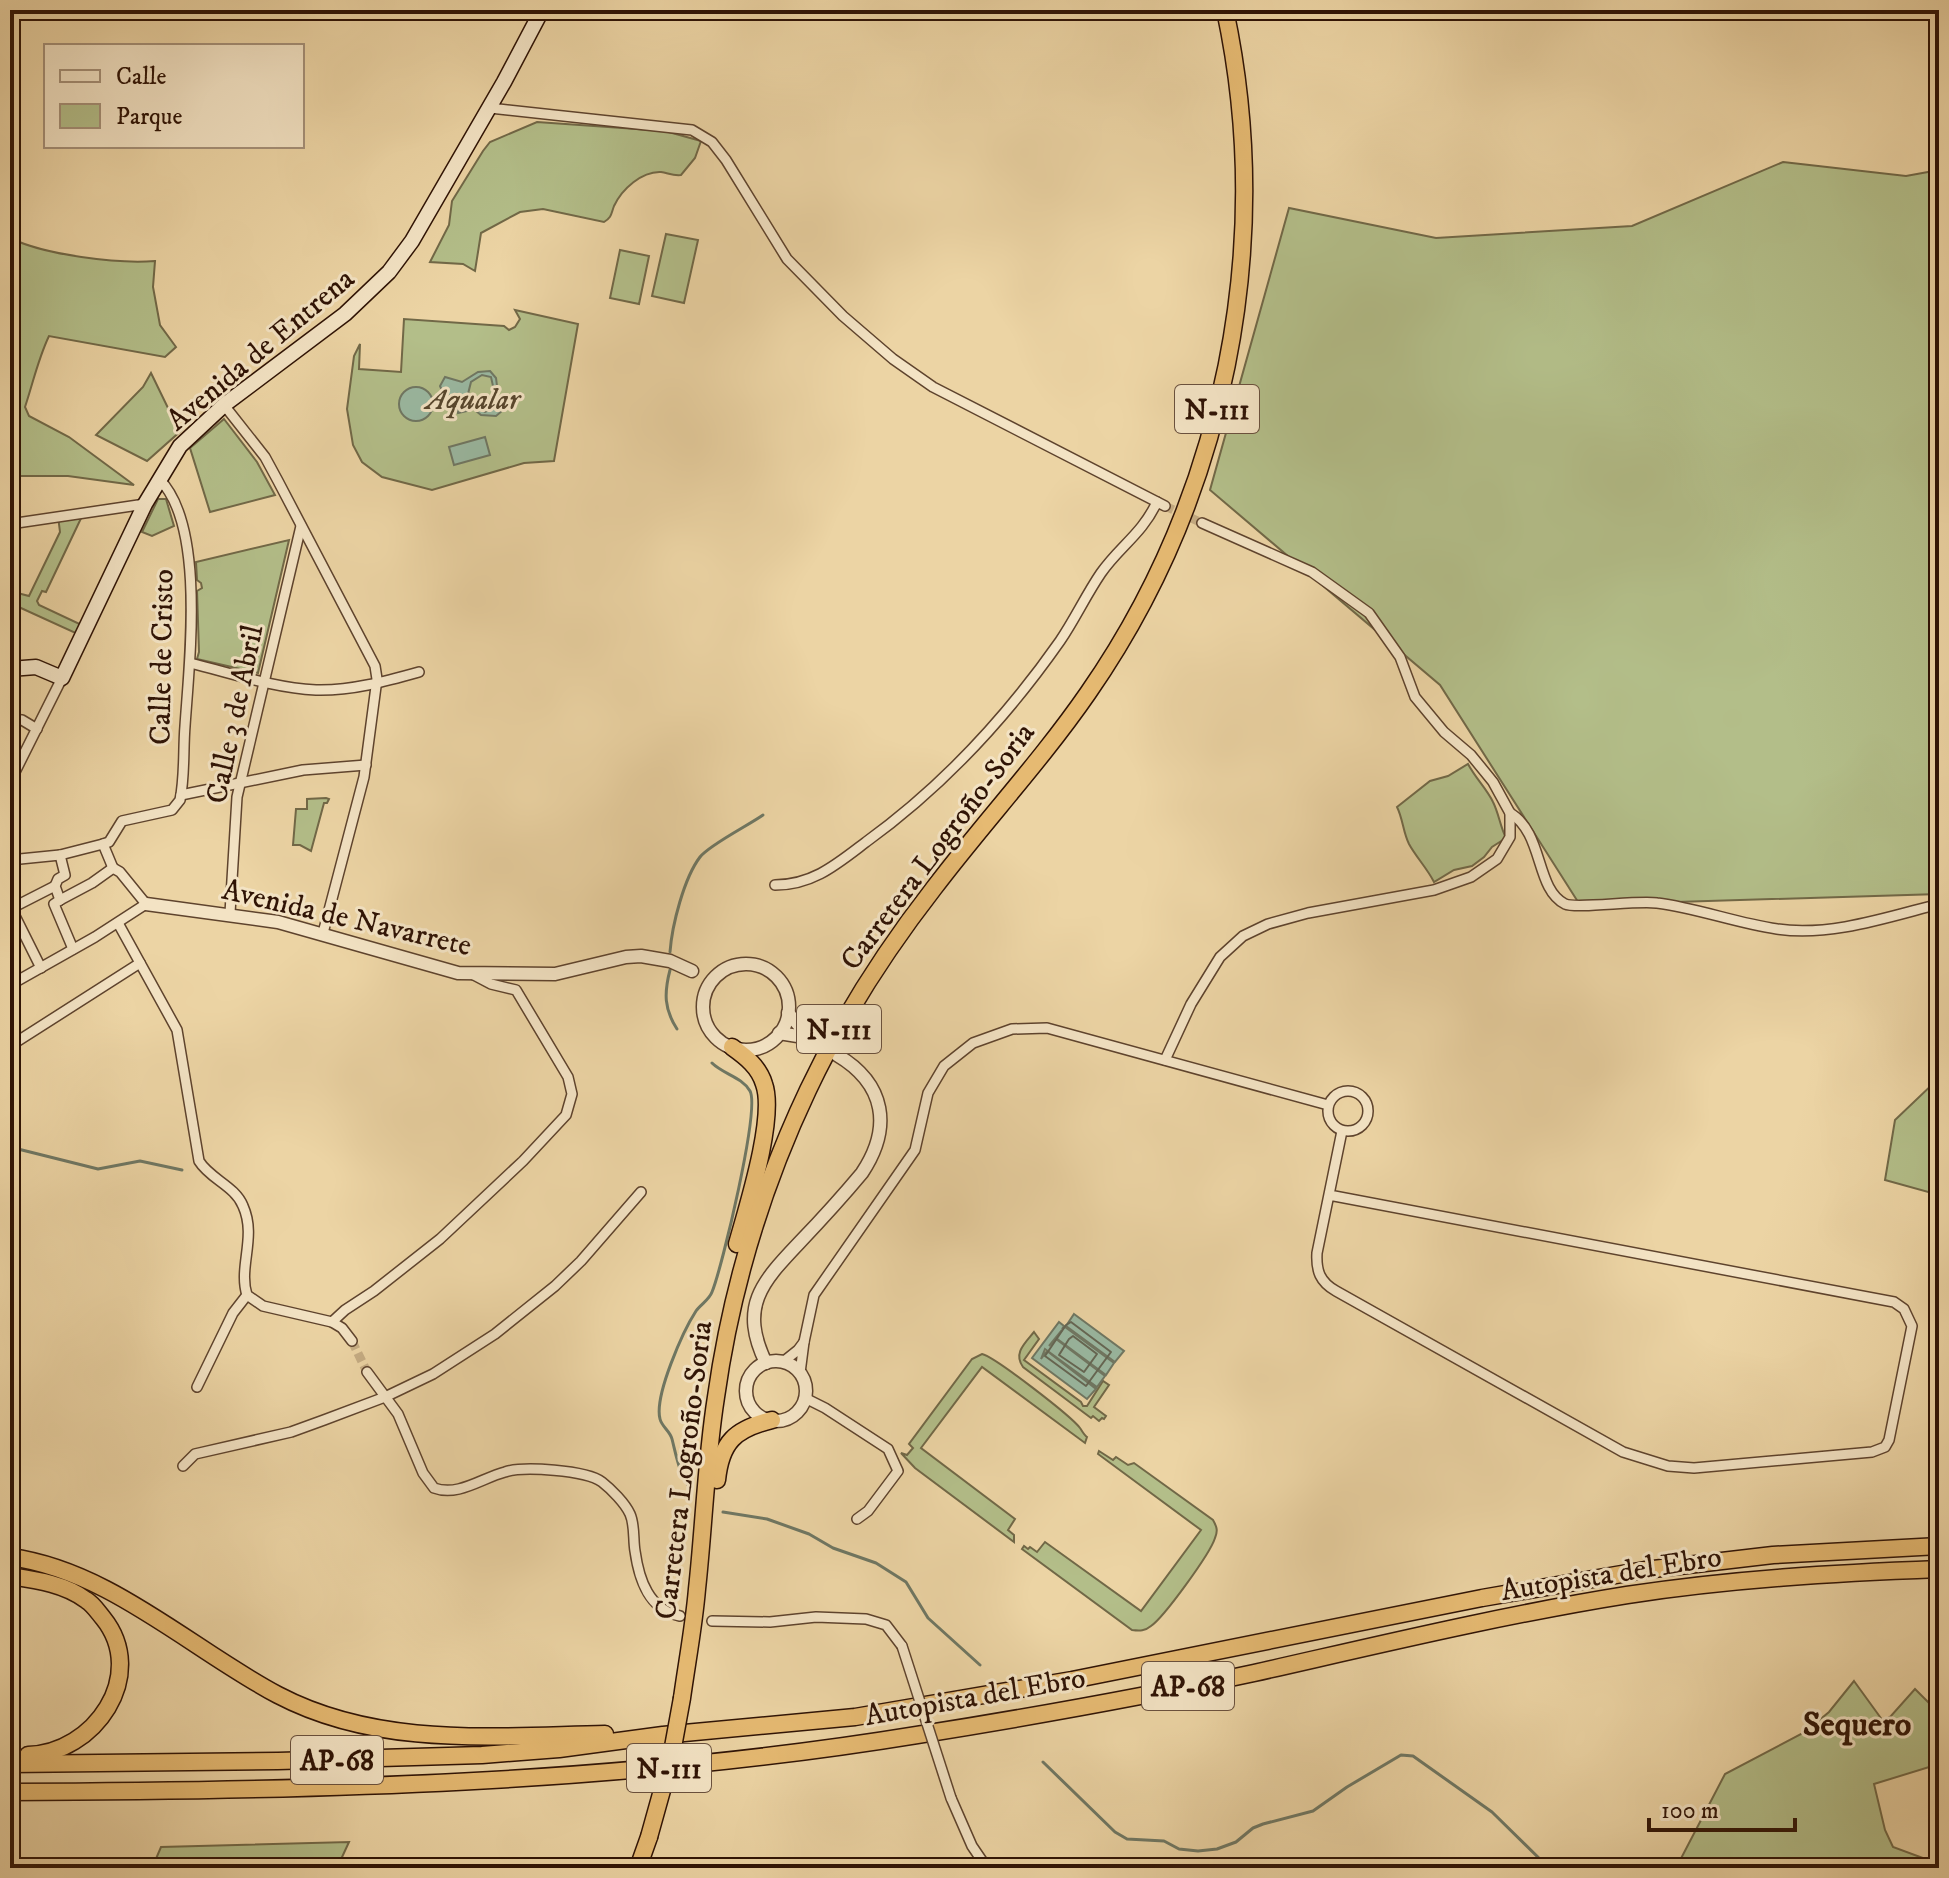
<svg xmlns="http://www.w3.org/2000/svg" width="1949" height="1878" font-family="'IM FELL DW Pica',serif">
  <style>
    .green { fill: #b3be89; stroke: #716847; stroke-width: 2 }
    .water { fill: #9ab9a2; stroke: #6f7763; stroke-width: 2 }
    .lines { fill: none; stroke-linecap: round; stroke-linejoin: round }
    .shore { stroke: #646654; stroke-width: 2 }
    .stream { stroke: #6f7763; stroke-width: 3 }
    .minor-tunnel { stroke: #c6ad84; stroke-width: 9; stroke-dasharray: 9 4.5; stroke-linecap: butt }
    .minor-casing { stroke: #5e432d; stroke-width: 12 }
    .tertiary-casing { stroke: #5e432d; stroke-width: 15 }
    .secondary-casing { stroke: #2f1305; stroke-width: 17 }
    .trunk-casing { stroke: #2f1305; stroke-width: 19 }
    .motorway-casing { stroke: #2f1305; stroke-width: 19 }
    .minor { stroke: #f3e3c4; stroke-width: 9 }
    .tertiary { stroke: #f3e3c4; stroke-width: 12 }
    .secondary { stroke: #f3e3c4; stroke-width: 14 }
    .trunk { stroke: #e6ba72; stroke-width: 16 }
    .motorway { stroke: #e6ba72; stroke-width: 16 }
    .minor-bridge-casing { stroke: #5e432d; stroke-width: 12; stroke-linecap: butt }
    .trunk-bridge-casing { stroke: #2f1305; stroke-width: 19; stroke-linecap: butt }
    .minor-bridge { stroke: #f3e3c4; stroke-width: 9 }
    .trunk-bridge { stroke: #e6ba72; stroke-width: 16 }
    .labels { text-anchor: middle; stroke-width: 6; stroke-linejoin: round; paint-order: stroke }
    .shield { fill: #f3e3c4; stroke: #6a513e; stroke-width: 2 }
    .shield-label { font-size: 28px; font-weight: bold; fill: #2f1305 }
    .street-label { font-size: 30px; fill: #2f1305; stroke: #f3e3c4 }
    .park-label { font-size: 30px; font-style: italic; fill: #57462d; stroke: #f3e3c4 }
    .quarter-label { font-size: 34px; font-weight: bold; fill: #2f1305; stroke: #f3e3c4 }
  </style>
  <rect width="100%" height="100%" fill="#ecd4a4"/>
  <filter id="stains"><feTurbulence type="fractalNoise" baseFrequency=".0025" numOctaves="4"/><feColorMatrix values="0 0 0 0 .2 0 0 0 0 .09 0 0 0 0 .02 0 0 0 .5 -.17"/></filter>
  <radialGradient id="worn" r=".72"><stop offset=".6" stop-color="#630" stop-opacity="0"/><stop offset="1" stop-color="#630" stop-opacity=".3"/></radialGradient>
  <g class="green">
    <path d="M537,122l128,9 36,10 -6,17 -14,17c-8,1 -13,-2 -20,-3 -19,-1 -39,17 -47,34 -3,8 -2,11 -10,16l-61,-13 -23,3 -39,21 -6,38 -12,-7 -33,-2 19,-37 3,-24 31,-50 7,-9z"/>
    <polygon points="1783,162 1906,176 1939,170 1939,894 1580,905 1440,685 1210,490 1289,208 1436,238 1632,226"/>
    <polygon points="666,234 698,240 684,303 652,296"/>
    <path d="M10,238c35,17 107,26 145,23l-2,26 7,38 16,22 -11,10 -116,-21c-11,23 -16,47 -24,71l4,9 40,21 65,48 -66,-9h-58z"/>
    <polygon points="620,250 649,256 639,304 610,298"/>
    <polygon points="515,310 578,324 554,461 524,463 432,490 382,477 362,462 353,445 347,409 354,356 360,344 359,369 401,372 404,319 504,326 509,330 515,327 520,319"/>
    <polygon points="151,373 168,408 183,429 147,461 96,435 143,387"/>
    <polygon points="224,419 257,462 275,495 210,512 190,448"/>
    <polygon points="158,499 166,499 174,526 152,536 142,532"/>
    <polygon points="84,512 46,592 42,591 37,601 39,605 86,627 82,636 10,603 10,591 29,596 60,532 58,516"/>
    <polygon points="289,540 258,673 197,659 199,652 197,591 202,588 201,583 197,580 196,562"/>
    <path d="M1468,764c8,15 19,25 25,38 6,12 7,24 13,36l-14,9 -8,10 -12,9 -18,4 -20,12c-7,-14 -18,-25 -25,-38 -6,-12 -6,-25 -12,-37l33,-26 18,-5z"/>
    <polygon points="326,798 329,799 327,803 324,803 311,851 300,845 293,845 296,809 307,809 307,799"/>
    <polygon points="1939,1078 1939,1195 1885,1180 1895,1120"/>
    <path d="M1034,1332l5,7 -15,21 57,42 2,4h4l16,-25 6,4 -15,22 12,9 -2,3 -2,-1 -3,3 -6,-5 -2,2 -68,-51c-10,-14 2,-24 11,-35z"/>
    <path d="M982,1354c13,3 89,62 98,74 2,3 4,7 7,9l-2,6 -103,-76 -61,81 94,71 -7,11 6,5v7l-99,-74 -14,-15 6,2 6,-7 -4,-4 63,-85z"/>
    <path d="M1099,1451l14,9 3,-3 12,8 6,-2 79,57c4,7 5,11 2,18 -5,16 -51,79 -64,88 -6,5 -11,5 -19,4l-110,-81 2,-3 4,3 2,-2 7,5 8,-10 96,69 60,-81 -103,-76z"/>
    <polygon points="1854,1681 1883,1721 1891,1716 1915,1689 1939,1713 1939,1764 1874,1784 1885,1830 1893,1847 1939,1864 1939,1868 1676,1868 1725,1774 1805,1732 1829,1712"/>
    <polygon points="349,1842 337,1868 152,1868 161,1847"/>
  </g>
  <g class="water">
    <polygon points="490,371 496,378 497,386 493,386 491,377 482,375 471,382 468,394 473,405 485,412 496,407 498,401 494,395 498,395 502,411 496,416 481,415 465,402 467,411 458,413 455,398 443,393 440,386 445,377 462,382 478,372"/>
    <circle cx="416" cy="404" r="17"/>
    <polygon points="485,437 490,455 454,465 449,447"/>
    <polygon points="1074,1314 1124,1351 1115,1362 1066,1326"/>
    <polygon points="1059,1322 1064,1326 1062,1329 1065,1327 1114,1363 1106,1375 1056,1338 1062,1330 1049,1346 1056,1339 1105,1376 1097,1387 1045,1349 1041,1359 1047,1351 1096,1389 1087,1399 1032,1358"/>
  </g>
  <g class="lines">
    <g class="shore">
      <polygon points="1071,1322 1111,1352 1086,1386 1045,1356 1066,1325"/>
      <polygon points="1073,1336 1097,1354 1084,1372 1059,1355 1069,1339"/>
    </g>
    <g class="stream">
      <path d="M670,952c2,-27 14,-74 30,-95 9,-12 49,-32 63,-42"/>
      <path d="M670,970c-6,23 -6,39 7,59"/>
      <polyline points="10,1147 98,1169 140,1161 182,1170"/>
      <path d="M691,1489c-12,-16 -14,-30 -19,-50 -2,-8 -10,-12 -12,-20 -6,-23 23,-88 36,-108 5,-7 13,-11 16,-19 10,-24 48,-183 38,-201 -8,-14 -27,-17 -38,-28"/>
      <polyline points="723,1512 767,1519 809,1534 833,1548 876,1563 906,1582 928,1618 980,1665"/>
      <polyline points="1043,1762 1115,1832 1127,1839 1164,1841 1179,1849 1198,1851 1217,1849 1236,1842 1253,1828 1263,1824 1313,1811 1347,1787 1401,1755 1413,1756 1492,1812 1549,1868"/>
    </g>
    <g class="minor-tunnel">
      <polyline points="1165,506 1202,523"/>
      <polyline points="352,1341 367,1372"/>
    </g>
    <defs>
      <g id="minor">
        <polyline points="490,108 692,130 712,142 726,160 787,259 843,316 893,359 933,387 1165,506"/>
        <polyline points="224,405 265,457 278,481 375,666 377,679 364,777 323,933"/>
        <polyline points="10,524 145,504"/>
        <path d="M190,663c41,10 84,25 126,27 35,1 71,-9 103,-18"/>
        <polyline points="10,719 22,720 37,729"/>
        <polyline points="10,782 62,678"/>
        <polyline points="181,795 303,770 366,765"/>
        <path d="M1510,813c34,20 25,76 55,91 12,5 73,-4 92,-1 40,5 79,20 120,26 53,8 111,-12 162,-25"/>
        <polyline points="103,844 113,868"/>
        <polyline points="60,855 65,875 58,879 55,886 60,900"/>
        <path d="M10,860l50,-5 43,-11 6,-2 13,-21 50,-11 8,-10c5,-24 3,-50 5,-74 4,-62 21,-201 -26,-247"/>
        <path d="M775,885c38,0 62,-21 91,-43 76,-55 140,-124 194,-201 15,-22 26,-46 41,-68 19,-27 41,-39 56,-71"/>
        <polyline points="60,900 92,883 113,868"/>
        <polyline points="60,900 54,904 73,949"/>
        <polyline points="11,908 41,968"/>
        <polyline points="10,909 55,886"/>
        <polyline points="230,913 237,797 301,526"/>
        <path d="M118,923l59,107 22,131c11,18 36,25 44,45 14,31 -5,61 4,89l16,11 69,16 10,6 10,13"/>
        <polyline points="10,985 95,937 146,904 120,872 113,868"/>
        <polyline points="10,1046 140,963"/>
        <polyline points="1165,1060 1191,1004 1220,957 1243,936 1268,924 1308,913 1434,890 1471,877 1497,859 1510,837 1510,813 1493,782 1471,755 1444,732 1415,697 1400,657 1369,613 1312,572 1202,523"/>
        <circle cx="1348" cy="1111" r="20"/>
        <path d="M1329,1195l565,107 10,7 8,17 -23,114 -4,7 -13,5 -178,16 -26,-2 -45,-14 -287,-161c-16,-9 -20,-20 -19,-38l25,-122"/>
        <polyline points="332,1322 345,1310 374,1291 440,1239 523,1161 566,1115 572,1094 568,1077 516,990 491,984 472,974"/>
        <polyline points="804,1342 814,1295 915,1150 928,1093 944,1066 973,1043 1012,1029 1047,1028 1328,1105"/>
        <polyline points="783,1362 798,1350 804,1342 800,1373"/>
        <path d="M367,1372l31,42 25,59 11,15c24,9 48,-10 71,-16 18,-6 81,-2 97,10 9,7 23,21 28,32 5,11 3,26 5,37 4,29 14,59 45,65"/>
        <polyline points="197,1387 233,1313 247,1295"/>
        <polyline points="805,1398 825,1408 888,1449 898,1471 868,1511 857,1519"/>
        <polyline points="183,1466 195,1454 291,1432 324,1420 385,1397 433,1374 495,1334 555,1286 581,1261 641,1192"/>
        <polyline points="712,1621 770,1622 816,1617 866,1619 886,1625 902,1646"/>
        <polyline points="951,1798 972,1846 987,1868"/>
      </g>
      <g id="tertiary">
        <polyline points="146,904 278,922 458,973 555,974 626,957 641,956 670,961 692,971"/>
        <circle cx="746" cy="1007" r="43"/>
        <polyline points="779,1033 810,1038 788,1013"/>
        <circle cx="776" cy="1391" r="30"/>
        <path d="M766,1363c-27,-56 -5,-80 33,-120 22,-23 43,-46 63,-70 30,-45 24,-89 -25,-118"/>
      </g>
      <polyline id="secondary" points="10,669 36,667 62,678 145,504 180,446 224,405 345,314 389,272 412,241 504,82 542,10"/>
      <g id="trunk">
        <path d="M732,1047c14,10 27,20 32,37 12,33 -17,124 -27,160"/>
        <path d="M717,1480c4,-38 18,-51 55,-60"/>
        <path d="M682,1698c5,-36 12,-73 15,-109 7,-64 9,-129 19,-192 15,-107 46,-210 92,-307 34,-72 77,-139 126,-202 50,-66 107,-127 154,-195 137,-197 187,-448 137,-683"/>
        <polyline points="638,1868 649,1837"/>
      </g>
      <g id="motorway">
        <path d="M10,1557c99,13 181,92 268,138 101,53 217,41 327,39"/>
        <path d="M10,1576c26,4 55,8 76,24 7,4 12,12 17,18 46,57 -9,136 -75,137"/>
        <polyline points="10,1764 278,1761 482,1755 559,1749 663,1735 855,1717 1072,1680 1482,1598 1645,1570 1773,1555 1939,1546"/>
        <path d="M10,1792c304,-1 607,-8 907,-57 113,-18 225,-38 337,-62 124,-28 248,-58 373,-78 104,-16 208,-22 312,-26"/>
      </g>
    </defs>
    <use href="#minor" class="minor-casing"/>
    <use href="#tertiary" class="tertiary-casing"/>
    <use href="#secondary" class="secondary-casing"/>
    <use href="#trunk" class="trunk-casing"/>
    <use href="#motorway" class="motorway-casing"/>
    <use href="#minor" class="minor"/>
    <use href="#tertiary" class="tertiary"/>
    <use href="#secondary" class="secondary"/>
    <use href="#trunk" class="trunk"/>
    <use href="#motorway" class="motorway"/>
    <defs>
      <polyline id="minor-bridge" points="902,1646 951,1798"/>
      <polyline id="trunk-bridge" points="649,1837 671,1758 682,1698"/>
    </defs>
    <use href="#minor-bridge" class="minor-bridge-casing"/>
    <use href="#trunk-bridge" class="trunk-bridge-casing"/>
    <use href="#minor-bridge" class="minor-bridge"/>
    <use href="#trunk-bridge" class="trunk-bridge"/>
  </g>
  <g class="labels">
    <g class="shield">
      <rect x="1175" y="385" width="84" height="48" rx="6"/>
      <rect x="797" y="1005" width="84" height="48" rx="6"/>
      <rect x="1142" y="1662" width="92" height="48" rx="6"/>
      <rect x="291" y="1736" width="92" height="48" rx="6"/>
      <rect x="627" y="1744" width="84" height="48" rx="6"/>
    </g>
    <g class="shield-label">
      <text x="1217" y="419">N-111</text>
      <text x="839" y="1039">N-111</text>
      <text x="1188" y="1696">AP-68</text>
      <text x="337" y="1770">AP-68</text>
      <text x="669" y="1778">N-111</text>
    </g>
    <g class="street-label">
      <text transform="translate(260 349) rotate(-40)" y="10">Avenida de Entrena</text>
      <text transform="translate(161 657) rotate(-89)" y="10">Calle de Cristo</text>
      <text transform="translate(234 714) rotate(-78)" y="10">Calle 3 de Abril</text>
      <text transform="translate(937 846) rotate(-53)" y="10">Carretera Logroño-Soria</text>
      <text transform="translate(347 917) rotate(13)" y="10">Avenida de Navarrete</text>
      <text transform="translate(683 1470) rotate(-83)" y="10">Carretera Logroño-Soria</text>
      <text transform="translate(1611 1573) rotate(-9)" y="10">Autopista del Ebro</text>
      <text transform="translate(975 1696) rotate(-10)" y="10">Autopista del Ebro</text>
    </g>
    <g class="park-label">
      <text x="473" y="409">Aqualar</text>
    </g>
    <g class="quarter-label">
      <text x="1857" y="1735">Sequero</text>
    </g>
  </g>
  <rect width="1949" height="1878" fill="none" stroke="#ecd4a4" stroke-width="40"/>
  <rect x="12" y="12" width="1925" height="1854" fill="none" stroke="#2f1305" stroke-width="4"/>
  <rect x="20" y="20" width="1909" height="1838" fill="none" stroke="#2f1305" stroke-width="2"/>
  <rect x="44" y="44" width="260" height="104" fill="#f3e3c4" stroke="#a59078" stroke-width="2"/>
  <rect x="60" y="70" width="40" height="12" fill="#f3e3c4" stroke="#a59078" stroke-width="2"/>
  <text x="116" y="84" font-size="24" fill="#2f1305">Calle</text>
  <rect x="60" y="104" width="40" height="24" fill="#b3be89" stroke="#a59078" stroke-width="2"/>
  <text x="116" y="124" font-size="24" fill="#2f1305">Parque</text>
  <path d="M1649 1818v12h146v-12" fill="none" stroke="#2f1305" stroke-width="4"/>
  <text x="1661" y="1818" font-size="24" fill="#2f1305" stroke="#f3e3c4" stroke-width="6" paint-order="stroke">100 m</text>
  <rect width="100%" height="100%" filter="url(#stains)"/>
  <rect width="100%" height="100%" fill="url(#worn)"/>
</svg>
